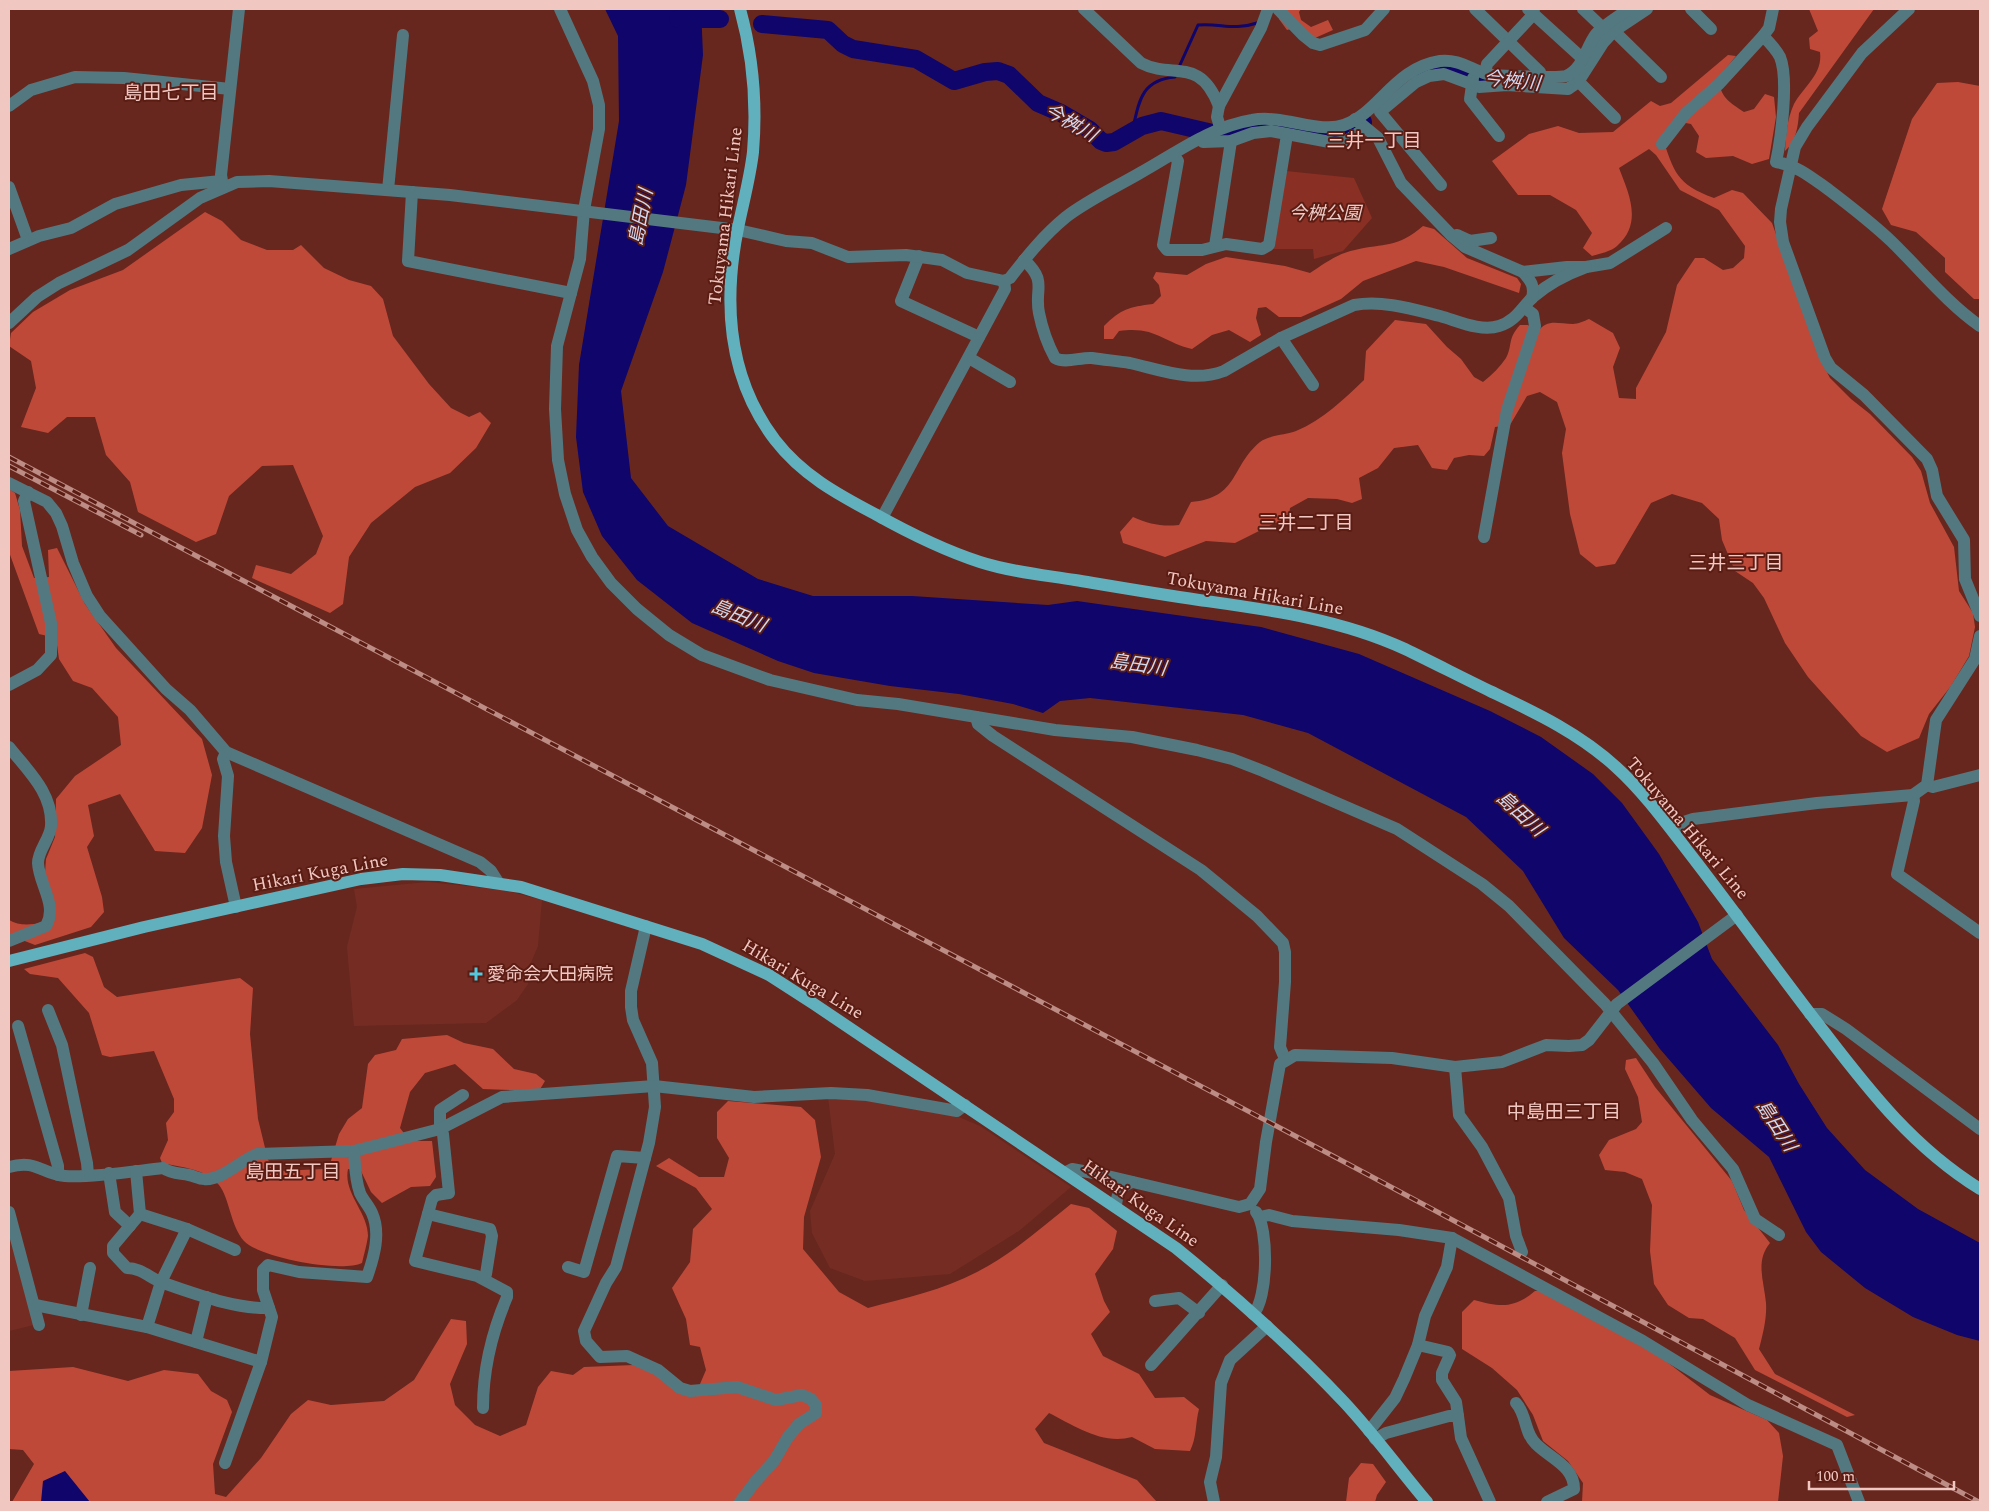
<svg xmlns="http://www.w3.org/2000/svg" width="1989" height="1511" font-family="Spectral,'Noto Sans JP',serif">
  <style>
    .built { fill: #752d23 }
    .green { fill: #8a2f23 }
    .forest { fill: #bf4939 }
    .water { fill: #0f056a }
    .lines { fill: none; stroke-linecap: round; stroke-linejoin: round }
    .stream { stroke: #0f056a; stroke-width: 3 }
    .river { stroke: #0f056a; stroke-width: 18 }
    .minor { stroke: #54787f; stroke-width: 12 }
    .major { stroke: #61b0be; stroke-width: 12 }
    .rail-casing { stroke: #bd8c84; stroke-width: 5 }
    .rail { stroke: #5b1c14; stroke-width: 3; stroke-dasharray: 9; stroke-linecap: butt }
    .poi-dot { fill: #54cade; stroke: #5b1c14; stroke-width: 2 }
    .labels { text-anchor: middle; stroke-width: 4; stroke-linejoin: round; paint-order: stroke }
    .park-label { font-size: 18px; font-style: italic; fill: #edcdc7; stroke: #5b1c14 }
    .street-label { font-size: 18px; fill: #f1c8c1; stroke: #5b1c14 }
    .poi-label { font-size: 18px; fill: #f1c8c1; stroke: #5b1c14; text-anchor: start }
    .water-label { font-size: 19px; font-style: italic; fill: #d0d9f3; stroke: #5b1c14 }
    .neighbourhood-label { font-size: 19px; fill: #f1c8c1; stroke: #5b1c14 }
  </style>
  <rect width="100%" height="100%" fill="#67271e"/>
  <g class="built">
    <polygon points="428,882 503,890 542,900 538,946 530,965 528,984 517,1000 486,1023 354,1026 347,947 357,907 354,889"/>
    <polygon points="828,1097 865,1098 942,1110 980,1126 1071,1187 1019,1231 950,1274 865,1281 830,1268 812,1233 810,1211 835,1154"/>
    <polygon points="9,1226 34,1325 9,1331"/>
  </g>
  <polygon class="green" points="1286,171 1354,178 1372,218 1343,251 1314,259 1313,249 1274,249"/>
  <g class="forest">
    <polygon points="1283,9 1301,9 1299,12 1301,20 1311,27 1328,20 1333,30 1315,38 1299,27 1287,30 1279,19"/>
    <path d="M1809,9h65l-75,104c-1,14 -3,28 -14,38 1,-16 2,-32 9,-47 10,-18 29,-30 26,-52l-10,-3 -1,-11 9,-7z"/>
    <path d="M1728,55l8,1 -18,22c3,20 11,24 26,34l10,-3 11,-15 9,3 2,20 -7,42 -17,5 -19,-8 -27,2 -10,-6 3,-16 -8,-12 -16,-3 -13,15c12,36 14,48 52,62l18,-8 11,3 29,30 49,138 9,17 21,21 19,15 42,43 9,14 9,32 24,44 5,44 14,22 2,14 -6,29 -18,30 -22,28 -10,24 -32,14 -26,-16 -53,-59 -23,-34 -21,-45 -11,-15 -18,-12 -13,-31 -3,-21 -17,-16 -30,-9 -21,9 -36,61 -19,3 -16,-13 -10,-40 -8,-61 4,-24 -9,-27 -17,-10 -13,4 -17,29 -15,2 -5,22 -6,7 -15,-1 -15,3 -7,12 -15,-2 -14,-23 -24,3 -16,20 -19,10 3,21 -10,4 -15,-4 -29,-1 -18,10 -2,13 -13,2 -40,20 -29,-2 -41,16 -42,-14 -3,-11 13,-15c16,7 29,10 46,8l12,-23c48,-4 39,-35 69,-60 9,-7 26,-7 36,-11 27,-11 48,-32 68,-51l2,-29 29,-31 31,4 21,23 14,12 13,18 9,5c9,-7 17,-15 23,-24 7,-13 1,-19 14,-33h8l9,8c10,-15 20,-9 36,-9 5,0 11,-3 16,-5l24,14 7,15 -7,19 6,31 17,1v-11l30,-56 11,-47 18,-27h9l19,12 10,-2 11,-10 1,-12 -26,-36 -39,-20 -24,-35 -7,-6 -30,19c10,26 24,55 -2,78 -5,5 -18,8 -25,10l-9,-8 9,-15 -16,-23 -26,-15h-32l-26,-34 37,-27 29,-8 21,7 34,-1 38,-31 9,5 11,-3z"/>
    <polygon points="1958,82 1980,86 1980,299 1974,299 1945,272 1945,258 1916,232 1891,225 1882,209 1912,119 1937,83"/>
    <polygon points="205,212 222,221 241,240 267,250 293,250 301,245 324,268 349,280 371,286 383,299 393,336 429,384 451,408 469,417 480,412 491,423 476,448 450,473 415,487 371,523 349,557 343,604 330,613 252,578 256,565 291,574 316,554 323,536 293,465 262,466 229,496 216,534 196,542 138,512 130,482 106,455 95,417 67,417 48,433 21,427 36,388 31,361 9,346 11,333 33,312 70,290 123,270"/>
    <path d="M1423,226l11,3 33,29 50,20 4,6 -2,9 -75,-26 -28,-6 -53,20 -22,18 -40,18h-22l-13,-10 -8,1 -2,10 5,17 -11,7 -21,-12 -17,5 -20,14c-30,-7 -36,-23 -73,-18l-6,8h-9v-13c17,-17 25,-19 49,-22l8,-8 -2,-11 -6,-7 3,-6 31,3 19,-11 20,-7 59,9 25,7c14,-9 28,-20 45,-23 29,-7 43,-2 68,-24z"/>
    <path d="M9,489l6,4 5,17 2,36 12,32 15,-1 -1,-27 9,-2 28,56 31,44 86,91 10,36 -10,53 -17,25 -30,-2 -35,-57 -32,11 6,31 -7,11 15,50 2,15 -13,15 -56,18 -23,-9 -3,1v-17c13,8 32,4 45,-2l-9,-46 1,-13 9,-22 1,-38 19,-23 46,-31 -3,-28 -26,-29 -19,-7 -14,-22 -3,-21 -17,-4 -30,-82z"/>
    <path d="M85,953l8,4 11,30 13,10 123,-19 13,10 -3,46 8,85 10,41 11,11 44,-2 7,-5 9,-30 9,-15 14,-11 6,-44 7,-9 21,-5 6,-11 45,-4 17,8 29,6 21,20 22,5 9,7 -6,10 -56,-2 -28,-25 -30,9 -15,19 -10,36 10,13h22l4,36 -6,9 -19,1 -29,16 -11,-11 -10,-21 -13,-2c-5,24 20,43 20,67 -1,8 -4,18 -6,27 -21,10 -102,-5 -118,-22 -14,-16 -14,-42 -25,-56 -13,-16 -38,-18 -57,-22l-2,-5 8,-18 -2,-17 8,-11v-13l-20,-48 -44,6 -8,-2 -13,-42 -31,-35 -28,-4 -6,-5z"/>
    <path d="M1636,1058l19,29 77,94 12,29 26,33c-15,18 -6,38 -4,60 1,15 -3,31 -7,46l16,25 80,41 -8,2 -92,-47 -20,-32 -32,-19 -14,-1 -21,-13 -14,-21 -4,-33 2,-46 -10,-26 -17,-7 -20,-2 -6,-15 10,-15 27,-11 6,-7 -4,-25 -13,-28 1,-9z"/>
    <path d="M728,1101l73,6 14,13 6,37 -17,60 -1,32 36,43 29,16c37,-10 75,-18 109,-36 34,-17 64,-44 94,-68l18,4 28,23 -4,18 -18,25 9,27 6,11 -19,22 12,22 36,18 16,24 29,-1 15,12c-4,15 -2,28 -9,42l-35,-2 -23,-12c-30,8 -57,-11 -83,-24l-14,16 9,14 93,37 20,22h-1145l22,-38 -11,-14 -14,-1v-78l64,-4 55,14 36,-11 34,4 13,17 16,9 5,12 -19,52 2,30 11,3 35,-39 30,-44 17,-14 23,5 53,-4 30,-21 37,-61 15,2 1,23 -17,40 5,21 20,20 25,11 26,-11 12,-38 13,-16 22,4 11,-8 50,-2 63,26 9,-21 -6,-23 -10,-2 -4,-26 -14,-31 18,-26 3,-33 19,-20 -16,-21 -40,-22 13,-8 30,19h25l5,-19 -12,-20v-26z"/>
    <path d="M1535,1291h7l116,64 52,40 57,25 12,13 4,23 -5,46h-196l1,-19 -15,-22 -25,-20 -10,-26 -16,-25 -25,-22 -30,-19v-37l12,-12c26,7 40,9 61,-9z"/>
    <polygon points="1361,1463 1373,1464 1386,1482 1377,1495 1375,1502 1346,1502 1349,1478"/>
  </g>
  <g class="water">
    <polygon points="605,9 701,9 703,55 686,185 663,272 621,391 631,478 668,526 758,579 813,596 912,596 1048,605 1077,601 1261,627 1359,654 1490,711 1541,737 1593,774 1622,803 1659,854 1698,922 1712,959 1778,1045 1799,1084 1827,1128 1865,1170 1918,1209 1980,1243 1980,1341 1957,1335 1913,1317 1865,1288 1821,1252 1806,1232 1769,1157 1711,1108 1660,1049 1618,990 1564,938 1523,871 1466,817 1308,733 1243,715 1090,698 1060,701 1043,713 1013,704 959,694 890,686 814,673 778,661 692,623 637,580 602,536 583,492 576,437 579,365 619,121 618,36"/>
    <polygon points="65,1471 90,1502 41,1502 43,1481"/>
  </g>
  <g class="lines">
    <g class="stream">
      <path d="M1179,67l19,-42c23,-2 35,6 59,-2"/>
      <path d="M1132,132c7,-29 8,-52 43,-55l1,-4"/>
    </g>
    <g class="river">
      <polyline points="678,19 720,19"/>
      <path d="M762,24l66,6 15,14 10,5 63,10 38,22 31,-9 13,-1 11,4 29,28 23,10 29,17 11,11 5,2 8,-1 28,-16 19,-5 60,14c17,-1 31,-10 49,-10 24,1 51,17 73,10 8,-2 14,-9 20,-13"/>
      <polyline points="1422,74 1443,68 1457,68 1487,82 1506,81"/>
    </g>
    <g class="minor">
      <polyline points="560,9 593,81 599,105 599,129 584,210 580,259 557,346 555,409 558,460 565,494 577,530 592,557 611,583 637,609 669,635 702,655 770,680 857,700 898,704 1055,730 1132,737 1197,750 1232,759 1263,771 1397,829 1482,884 1509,906 1605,1004 1653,1063 1692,1120 1733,1169 1755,1219 1779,1235"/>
      <path d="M1084,9l57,54c32,17 58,-8 78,43"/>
      <polyline points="1278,9 1303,35 1313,43 1320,45 1365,30 1384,9"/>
      <polyline points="1475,9 1540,72 1541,77"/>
      <polyline points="1528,9 1583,59"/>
      <polyline points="1583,9 1603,28"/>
      <polyline points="1691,9 1711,29"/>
      <polyline points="1909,9 1862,53 1807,127 1795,147 1781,209 1780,222 1783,242 1825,358 1831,368 1864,395 1927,459 1932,470 1937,496 1964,540 1965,579 1980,616"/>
      <polyline points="1614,31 1661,77"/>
      <path d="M1763,36c6,6 13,13 17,21 9,22 1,82 -4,105 21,3 36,16 53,28 21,16 43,33 62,51 29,28 56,62 89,85"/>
      <polyline points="1485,73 1487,64 1530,18 1534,9"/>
      <polyline points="1574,77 1615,118"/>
      <polyline points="1473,78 1470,99 1499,136"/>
      <polyline points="9,106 31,90 75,77 124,78 230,89"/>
      <polyline points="1355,119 1378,138 1401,183 1452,236 1465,247 1523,272 1567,267 1586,267 1610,263 1666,228"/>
      <polyline points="1220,127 1217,117 1219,106 1261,28 1268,9"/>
      <polyline points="1200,139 1203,142 1231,141 1253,133 1271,131 1335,143 1346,141 1364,129"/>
      <polyline points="1662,144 1686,113 1719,84 1763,36 1769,28 1773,9"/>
      <polyline points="1173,154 1178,161 1163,245 1167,250 1202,250 1226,244 1262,249 1269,245 1287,135"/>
      <polyline points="1441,185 1380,112 1416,82 1429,76 1444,74 1479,87 1507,85 1568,89 1578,82 1603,43 1614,31 1647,9"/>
      <polyline points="9,187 28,240"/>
      <polyline points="223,187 221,175 239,9"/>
      <polyline points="388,190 403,35"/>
      <polyline points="412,192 408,261 571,293"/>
      <polyline points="1457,235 1470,241 1491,238"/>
      <polyline points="1215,246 1231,141"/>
      <polyline points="9,249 39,236 71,228 115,204 181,185 221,181"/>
      <polyline points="919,256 901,301 979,337"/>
      <path d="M1024,260c24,22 10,28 15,53 3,15 9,32 16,45 11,6 25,-1 37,0 13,2 26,3 38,5 31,7 63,20 94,8l57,-33 73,-33c29,-5 58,4 86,11 18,5 41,16 59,10 17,-5 23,-19 34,-29 16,-14 34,-23 53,-30"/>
      <path d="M1523,272c8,9 12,14 9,26"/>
      <path d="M9,323l28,-26 22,-14 69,-33 72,-52 37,-16 32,-1 181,14 288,35 48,11 26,2 36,14 58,-2 36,5 25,13 37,8 6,-3c17,-22 34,-43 56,-61 22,-17 50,-30 74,-44 36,-20 70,-46 112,-53 31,-6 67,14 92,5 35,-12 50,-57 96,-64 19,-2 30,8 47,13 8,2 72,4 79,2 17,-7 20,-29 30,-42 9,-10 22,-17 33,-25"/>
      <polyline points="1281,338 1313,385"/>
      <polyline points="969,358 1010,382"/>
      <polyline points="9,483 47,502 56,513 62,526 73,563 87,596 100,616 166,689 190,710 226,752 480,862 491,871 498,882"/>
      <polyline points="882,518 1005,289 1004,281"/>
      <polyline points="1484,537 1507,410 1535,326 1533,314 1525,308"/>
      <polyline points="9,685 37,670 51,655 51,623 24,501 28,492"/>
      <polyline points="976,717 978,724 993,736 1201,870 1257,916 1283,943 1285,952 1285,982 1280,1047 1285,1059"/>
      <path d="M9,747c19,24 44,46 42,79 -1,13 -13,24 -13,37 1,22 20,42 8,63l-37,15"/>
      <polyline points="226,752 223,759 228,776 224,836 226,862 236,907"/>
      <polyline points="1927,785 1933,787 1980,775"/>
      <polyline points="1913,795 1914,801 1897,874 1980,933"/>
      <polyline points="1673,831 1684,822 1693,819 1817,803 1913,795 1927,785 1936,720 1975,659 1980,636"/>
      <polyline points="646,926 631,991 631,1007 633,1020 652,1063 655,1107 649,1143 616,1267 606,1283 584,1331 586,1341 600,1357 627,1356 658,1370 680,1388 690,1391 737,1387 776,1400 802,1395 811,1399 816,1405 816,1413 799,1424 788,1437 774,1461 755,1482 740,1502"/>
      <polyline points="48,1010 62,1045 87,1163 88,1175"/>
      <polyline points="1810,1014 1822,1014 1846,1029 1980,1129"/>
      <polyline points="18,1026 58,1166 58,1175"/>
      <polyline points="1455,1067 1459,1115 1482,1147 1509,1198 1516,1236 1522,1252"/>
      <path d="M463,1095l-23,15v19l3,5 6,59 -13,2 -4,4 -17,62 62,15 30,16v5c-15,35 -24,73 -24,111"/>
      <path d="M9,1167c28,-8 32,7 56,9 27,2 70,-5 98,-8 9,6 16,5 26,7 5,1 10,4 15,4 17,2 37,-19 53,-25l97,-3 20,-5 66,-17 62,-32 152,-11 100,11 77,-4 36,2 90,16 8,-6"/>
      <polyline points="136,1171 140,1214 187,1229 235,1250"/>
      <polyline points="1066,1172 1072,1169 1099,1174 1239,1207 1250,1204 1260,1189 1266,1142 1280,1064 1295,1055 1392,1058 1455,1067 1502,1062 1546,1045 1569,1046 1582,1045 1589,1040 1617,1004 1737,915"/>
      <polyline points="109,1173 115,1212 130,1226"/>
      <path d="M1116,1206c1,-13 4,-19 16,-24"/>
      <polyline points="9,1212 39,1325"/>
      <path d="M140,1214l-27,32v7l14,15c14,0 23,10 36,15 33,11 71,26 106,25"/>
      <polyline points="428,1214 490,1229 492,1236 486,1274 483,1278"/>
      <polyline points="1260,1217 1269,1215 1292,1221 1399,1230 1452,1238 1643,1341 1748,1405 1837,1445 1859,1502"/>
      <polyline points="568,1267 584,1272 617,1156 645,1158"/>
      <polyline points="1155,1301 1179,1298 1199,1313"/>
      <polyline points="35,1305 147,1327 261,1362"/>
      <path d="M1253,1314c15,-14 16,-86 3,-102"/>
      <polyline points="81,1315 90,1268"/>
      <polyline points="147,1327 161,1282 187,1229"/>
      <polyline points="196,1342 207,1297"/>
      <polyline points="1418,1345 1448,1352 1450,1355 1442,1373 1442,1380 1456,1402 1458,1416"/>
      <polyline points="1151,1365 1222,1285"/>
      <path d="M1516,1403c11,12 8,30 20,41 15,15 38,22 38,45l-27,13"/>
      <polyline points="1369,1431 1395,1398 1404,1379 1418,1345 1425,1316 1447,1267 1452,1238"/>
      <polyline points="1375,1439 1386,1433 1449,1416 1458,1416 1461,1438 1490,1502"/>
      <path d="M225,1463l36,-101 11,-45 -9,-27v-20l5,-5 31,7 68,5c7,-20 14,-44 5,-64 -3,-7 -9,-13 -12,-20 -5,-13 -5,-29 -6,-42"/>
      <polyline points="1214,1502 1210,1482 1216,1457 1221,1383 1230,1360 1267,1326"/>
    </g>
    <g class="major">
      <path d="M740,9c13,47 17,95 13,143 -3,26 -10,51 -15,76 -15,74 -10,150 37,212 27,35 62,54 100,74 34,19 68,36 105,48 31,10 64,13 95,18 42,7 83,14 124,20 71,10 141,19 206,49 29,14 58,29 87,43 44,21 87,41 124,75 30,27 55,63 81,96 43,56 84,113 128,170 46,60 89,115 155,156"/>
      <path d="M9,961l135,-34 217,-48 42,-5 37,1 81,12 181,57 67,31 45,29 362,244c59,48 116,99 168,154 30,32 55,67 83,100"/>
    </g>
    <defs>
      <g id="rail">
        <polyline points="9,457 1335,1157 1979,1502"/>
        <polyline points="9,466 141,535"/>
      </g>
    </defs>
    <use href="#rail" class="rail-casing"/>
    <use href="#rail" class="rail"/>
  </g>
  <path class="poi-dot" d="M473.5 966.5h5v5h5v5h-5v5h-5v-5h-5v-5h5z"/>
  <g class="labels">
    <g class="park-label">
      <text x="1325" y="219">今桝公園</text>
    </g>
    <g class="street-label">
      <text transform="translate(725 216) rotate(-83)" y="6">Tokuyama Hikari Line</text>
      <text transform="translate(1255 593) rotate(10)" y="6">Tokuyama Hikari Line</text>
      <text transform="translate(1688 828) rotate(50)" y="6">Tokuyama Hikari Line</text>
      <text transform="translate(320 872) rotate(-11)" y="6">Hikari Kuga Line</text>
      <text transform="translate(803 979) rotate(31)" y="6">Hikari Kuga Line</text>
      <text transform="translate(1141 1203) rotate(35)" y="6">Hikari Kuga Line</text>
    </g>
    <g class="poi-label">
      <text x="487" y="980">愛命会大田病院</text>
    </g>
    <g class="water-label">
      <text transform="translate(1512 80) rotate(6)" y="7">今桝川</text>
      <text transform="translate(1071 122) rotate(30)" y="7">今桝川</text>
      <text transform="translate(640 217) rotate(-79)" y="7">島田川</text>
      <text transform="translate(739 615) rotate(22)" y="7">島田川</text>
      <text transform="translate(1138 664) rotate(8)" y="7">島田川</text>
      <text transform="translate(1521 813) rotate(42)" y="7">島田川</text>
      <text transform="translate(1777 1125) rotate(57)" y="7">島田川</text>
    </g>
    <g class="neighbourhood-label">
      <text x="171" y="99">島田七丁目</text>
      <text x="1374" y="147">三井一丁目</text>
      <text x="1306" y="529">三井二丁目</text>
      <text x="1736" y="569">三井三丁目</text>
      <text x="1564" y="1118">中島田三丁目</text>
      <text x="293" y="1178">島田五丁目</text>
    </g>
  </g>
  <rect width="1989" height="1511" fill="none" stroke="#f1c8c1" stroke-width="20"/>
  <path d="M1809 1481v8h145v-8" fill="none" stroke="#f1c8c1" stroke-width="2.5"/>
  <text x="1816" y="1481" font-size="15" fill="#f1c8c1" stroke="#5b1c14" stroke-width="4" paint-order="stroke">100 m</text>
</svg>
